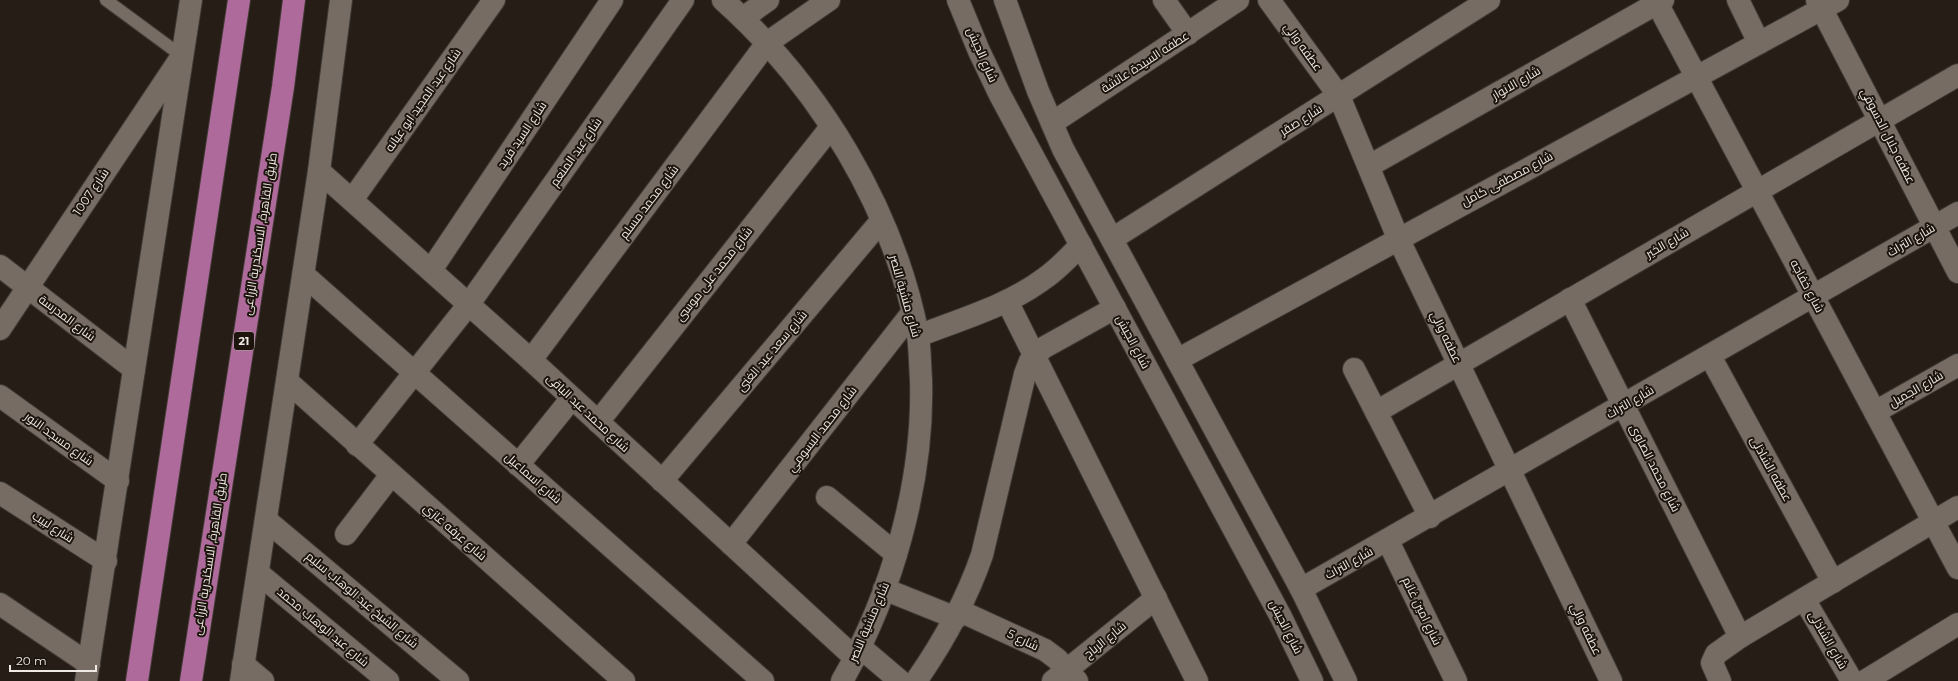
<svg xmlns="http://www.w3.org/2000/svg" width="1958" height="681" font-family="Montserrat,Cairo,sans-serif">
  <style>
    .lines { fill: none; stroke-linecap: round; stroke-linejoin: round }
    .service-casing { stroke: #403934; stroke-width: 14 }
    .minor-casing { stroke: #403934; stroke-width: 24 }
    .secondary-casing { stroke: #403934; stroke-width: 24 }
    .trunk-casing { stroke: #403934; stroke-width: 24 }
    .service { stroke: #766c63; stroke-width: 12 }
    .minor { stroke: #766c63; stroke-width: 22 }
    .secondary { stroke: #766c63; stroke-width: 22 }
    .trunk { stroke: #ae6a9a; stroke-width: 22 }
    .labels { text-anchor: middle; stroke-width: 4; stroke-linejoin: round; paint-order: stroke }
    .shield { fill: #1c140d; stroke: #b0a9a4; stroke-width: 1 }
    .shield-label { font-size: 11px; font-weight: bold; fill: #efe9e4 }
    .street-label { font-size: 12px; fill: #efe9e4; stroke: #1c140d }
  </style>
  <rect width="100%" height="100%" fill="#251d16"/>
  <g class="lines">
    <defs>
      <polyline id="service" points="106,0 182,56"/>
      <g id="minor">
        <path d="M723,0c96,86 170,207 195,335 2,15 2,31 3,45 3,101 -29,214 -79,301"/>
        <polyline points="1164,0 1188,34"/>
        <polyline points="1269,0 1339,96 1398,238 1611,681"/>
        <polyline points="1738,0 1759,43"/>
        <polyline points="1817,0 1958,272"/>
        <polyline points="1657,3 1958,568"/>
        <polyline points="743,18 768,0"/>
        <polyline points="1052,123 1238,0"/>
        <polyline points="1369,166 1663,0"/>
        <polyline points="319,171 531,360 855,658"/>
        <polyline points="352,200 494,0"/>
        <polyline points="1112,239 1489,0"/>
        <polyline points="0,266 134,369"/>
        <polyline points="431,270 612,0"/>
        <polyline points="304,275 763,681"/>
        <polyline points="1570,299 1740,637"/>
        <polyline points="1007,301 1197,681"/>
        <polyline points="0,329 182,56"/>
        <path d="M918,336c43,-17 90,-30 127,-58 13,-9 24,-21 36,-33"/>
        <polyline points="1710,356 1833,582"/>
        <polyline points="531,360 767,43 829,0"/>
        <polyline points="1177,360 1838,0"/>
        <polyline points="1354,369 1430,517"/>
        <polyline points="288,382 624,681"/>
        <polyline points="0,396 118,481"/>
        <polyline points="1376,412 1958,75"/>
        <polyline points="1875,412 1958,365"/>
        <polyline points="598,422 831,127"/>
        <polyline points="357,445 469,304 683,0"/>
        <polyline points="518,465 572,398"/>
        <polyline points="662,481 881,221"/>
        <polyline points="0,493 106,561"/>
        <polyline points="827,497 896,554"/>
        <polyline points="266,520 458,681"/>
        <polyline points="346,534 391,475"/>
        <polyline points="1388,541 1456,681"/>
        <polyline points="731,544 912,313"/>
        <polyline points="258,573 388,681"/>
        <polyline points="884,589 956,618"/>
        <polyline points="1301,589 1958,213"/>
        <polyline points="1804,599 1852,681"/>
        <polyline points="0,604 89,664"/>
        <polyline points="960,611 1045,650 1057,659 1077,681"/>
        <polyline points="860,647 900,681"/>
        <polyline points="243,664 263,681"/>
        <path d="M916,681c28,-40 50,-80 66,-126l43,-181 5,-13 13,-13 72,-40"/>
        <polyline points="1053,681 1156,598"/>
        <polyline points="1720,681 1712,663 1716,654 1740,637 1958,507"/>
        <polyline points="1865,681 1958,624"/>
      </g>
      <g id="secondary">
        <polyline points="958,0 979,51 1000,95 1281,617 1312,681"/>
        <polyline points="1005,0 1038,91 1063,149 1301,589 1346,681"/>
        <polyline points="86,681 191,0"/>
        <polyline points="241,681 319,171 341,0"/>
      </g>
      <g id="trunk">
        <polyline points="137,681 239,0"/>
        <polyline points="191,681 283,87 294,0"/>
      </g>
    </defs>
    <use href="#service" class="service-casing"/>
    <use href="#minor" class="minor-casing"/>
    <use href="#secondary" class="secondary-casing"/>
    <use href="#trunk" class="trunk-casing"/>
    <use href="#service" class="service"/>
    <use href="#minor" class="minor"/>
    <use href="#secondary" class="secondary"/>
    <use href="#trunk" class="trunk"/>
  </g>
  <g class="labels">
    <rect class="shield" x="234" y="332" width="20" height="18" rx="3"/>
    <g class="shield-label">
      <text x="244" y="345">21</text>
    </g>
    <g class="street-label">
      <text transform="translate(1303 47) rotate(54)" y="4">عطفه والي</text>
      <text transform="translate(982 55) rotate(66)" y="4">شارع الجيش</text>
      <text transform="translate(1145 62) rotate(-33)" y="4">عطفه السيدة عائشة</text>
      <text transform="translate(1516 83) rotate(-30)" y="4">شارع الانوار</text>
      <text transform="translate(423 100) rotate(-55)" y="4">شارع عبد المجيد ابو عيانه</text>
      <text transform="translate(1301 120) rotate(-32)" y="4">شارع صقر</text>
      <text transform="translate(522 135) rotate(-56)" y="4">شارع السيد فريد</text>
      <text transform="translate(1888 136) rotate(63)" y="4">عطفه جلال الدسوقي</text>
      <text transform="translate(576 152) rotate(-55)" y="4">شارع عبد المنعم</text>
      <text transform="translate(1507 179) rotate(-28)" y="4">شارع مصطفى كامل</text>
      <text transform="translate(91 192) rotate(-56)" y="4">شارع 1007</text>
      <text transform="translate(649 202) rotate(-53)" y="4">شارع محمد مسلم</text>
      <text transform="translate(260 234) rotate(-81)" y="4">طريق القاهرة, الاسكندرية الزراعى</text>
      <text transform="translate(1911 240) rotate(-30)" y="4">شارع التراث</text>
      <text transform="translate(1667 243) rotate(-30)" y="4">شارع الخير</text>
      <text transform="translate(714 274) rotate(-52)" y="4">شارع محمد على موسى</text>
      <text transform="translate(1807 286) rotate(62)" y="4">شارع خفاجه</text>
      <text transform="translate(905 296) rotate(74)" y="4">شارع منشية النصر</text>
      <text transform="translate(67 318) rotate(37)" y="4">شارع المدرسة</text>
      <text transform="translate(1446 337) rotate(64)" y="4">عطفه والي</text>
      <text transform="translate(1133 342) rotate(62)" y="4">شارع الجيش</text>
      <text transform="translate(772 351) rotate(-50)" y="4">شارع سعد عبد الغنى</text>
      <text transform="translate(1916 389) rotate(-30)" y="4">شارع الجميل</text>
      <text transform="translate(1630 402) rotate(-30)" y="4">شارع التراث</text>
      <text transform="translate(588 413) rotate(43)" y="4">شارع محمد عبد الباقى</text>
      <text transform="translate(822 429) rotate(-52)" y="4">شارع محمد البسومي</text>
      <text transform="translate(59 439) rotate(36)" y="4">شارع مسجد النور</text>
      <text transform="translate(1655 468) rotate(63)" y="4">شارع محمد الصاوى</text>
      <text transform="translate(1771 469) rotate(61)" y="4">عطفه الشاذلى</text>
      <text transform="translate(533 478) rotate(41)" y="4">شارع اسماعيل</text>
      <text transform="translate(53 527) rotate(33)" y="4">شارع لبيب</text>
      <text transform="translate(455 532) rotate(41)" y="4">شارع عرفه غازي</text>
      <text transform="translate(210 554) rotate(-81)" y="4">طريق القاهرة, الاسكندرية الزراعى</text>
      <text transform="translate(1349 563) rotate(-29)" y="4">شارع التراث</text>
      <text transform="translate(362 600) rotate(40)" y="4">شارع الشيخ عبد الوهاب سليم</text>
      <text transform="translate(1422 611) rotate(64)" y="4">شارع امين غانم</text>
      <text transform="translate(869 622) rotate(-67)" y="4">شارع منشية النصر</text>
      <text transform="translate(323 627) rotate(40)" y="4">شارع عبد الوهاب محمد</text>
      <text transform="translate(1286 627) rotate(63)" y="4">شارع الجيش</text>
      <text transform="translate(1586 629) rotate(64)" y="4">عطفه والي</text>
      <text transform="translate(1023 640) rotate(25)" y="4">شارع 5</text>
      <text transform="translate(1105 640) rotate(-39)" y="4">شارع الرباح</text>
      <text transform="translate(1828 640) rotate(60)" y="4">شارع الشاذلى</text>
    </g>
  </g>
  <path d="M10 665v6h86v-6" fill="none" stroke="#efe9e4" stroke-width="2"/>
  <text x="16" y="665" font-size="12" fill="#efe9e4" stroke="#1c140d" stroke-width="3" paint-order="stroke">20 m</text>
</svg>
